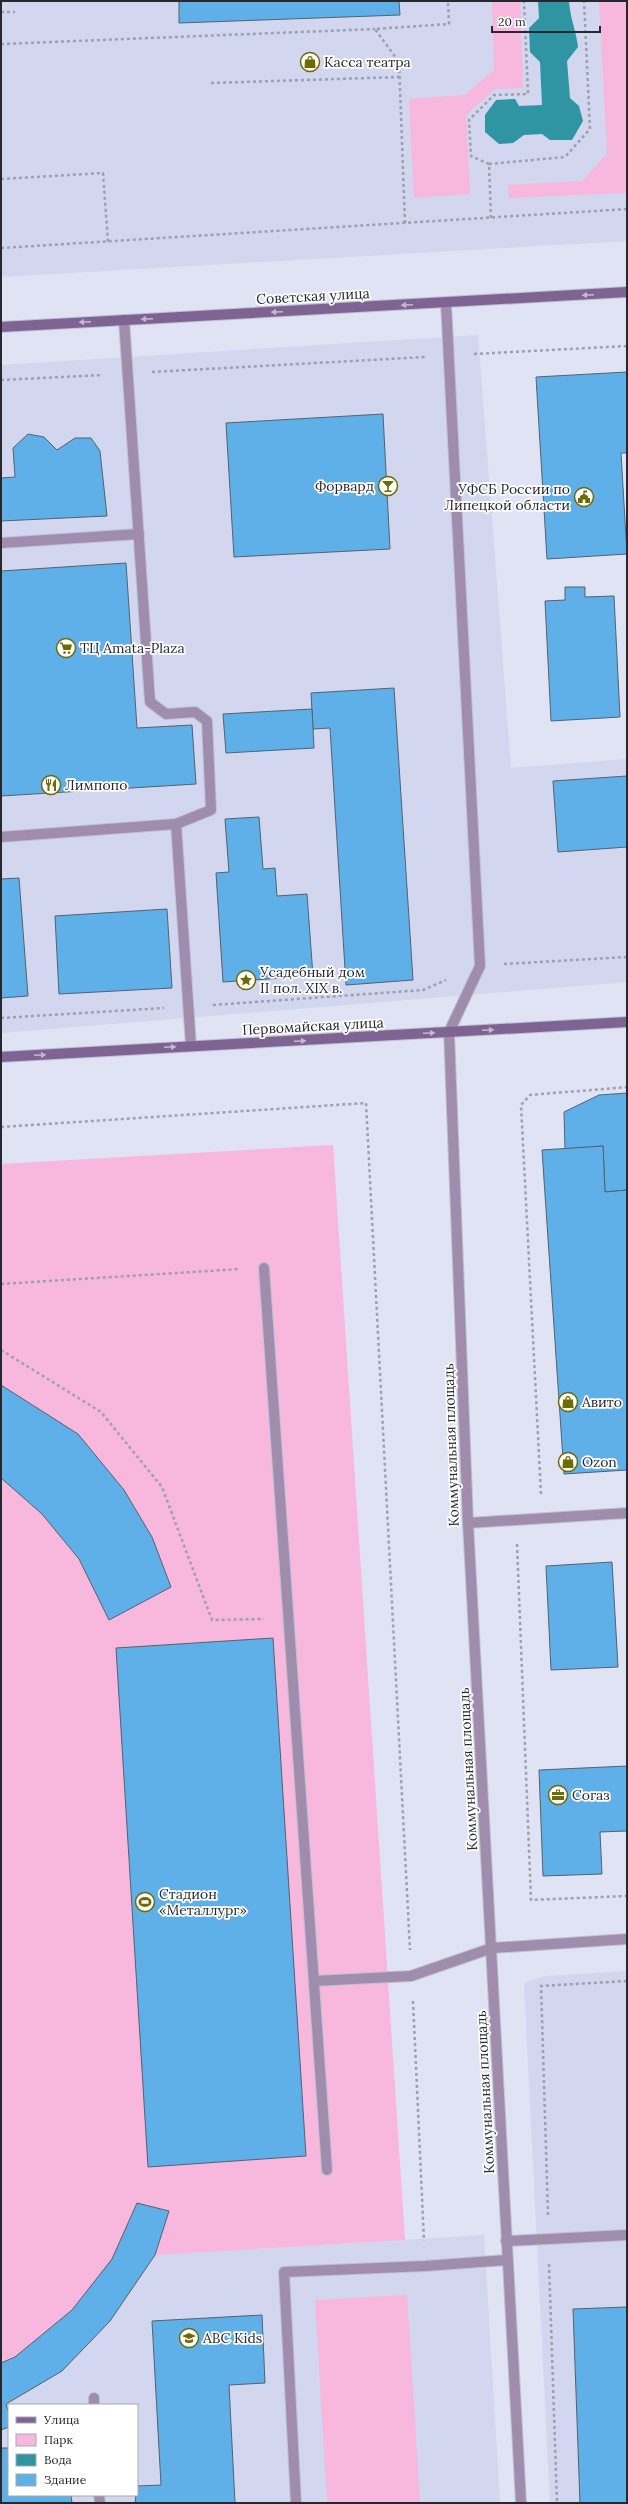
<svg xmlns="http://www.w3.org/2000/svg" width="628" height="2504" font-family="Lora,serif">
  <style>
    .built { fill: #d2d6ee }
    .green { fill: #f8b7dc }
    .water { fill: #2f95a3 }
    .building { fill: #5fafe9; stroke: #54626d }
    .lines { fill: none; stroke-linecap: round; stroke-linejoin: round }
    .service-casing { stroke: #bec1d0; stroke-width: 12 }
    .minor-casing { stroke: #bec1d0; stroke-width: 12 }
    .secondary-casing { stroke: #bec1d0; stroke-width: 12 }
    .path { stroke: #9da0ad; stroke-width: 2.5; stroke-dasharray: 3 3; stroke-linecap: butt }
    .service { stroke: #a08dae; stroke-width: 10 }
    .minor { stroke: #a08dae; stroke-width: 10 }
    .secondary { stroke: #7f6393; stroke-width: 10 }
    .oneway { fill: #c5b9ce }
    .labels { text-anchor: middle; stroke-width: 3.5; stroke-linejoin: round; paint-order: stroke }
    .poi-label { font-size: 14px; fill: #26282e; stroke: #fff; text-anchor: start }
    .street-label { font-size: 14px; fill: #26282e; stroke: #fff }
  </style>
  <rect width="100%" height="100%" fill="#dfe3f4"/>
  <g class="built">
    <polygon points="1,1 627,1 627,241 1,277"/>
    <polygon points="478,335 511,768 627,759 627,982 1,1033 1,365"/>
    <polygon points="627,1971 627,2503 550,2503 524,1983 546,1976"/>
    <polygon points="484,2235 500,2503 1,2503 1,2430 9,2427 9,2495 137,2495 137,2405 9,2405 9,2414 6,2404 110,2321 155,2255"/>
  </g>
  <g class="green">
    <polygon points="492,1 520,1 523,88 495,89 466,115 470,194 414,198 409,99 465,95 494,70"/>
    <polygon points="599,1 627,1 627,193 509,198 508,185 582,181 607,154"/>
    <polygon points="333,1145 405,2240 155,2255 110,2321 62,2371 6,2404 9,2414 9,2427 1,2430 1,1164"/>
    <polygon points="407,2295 420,2503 327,2503 315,2300"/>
  </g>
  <path class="water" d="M538,1h31c1,17 7,29 9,46l-11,14 3,37 9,8 4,15 -11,19h-22l-8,-6 -18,1 -11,8 -14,1 -14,-12v-17l11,-15 19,-1 4,7 23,-1 -2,-43 -10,-10 -1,-24 10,-10z"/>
  <g class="building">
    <polygon points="179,1 399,1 400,15 179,23"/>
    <polygon points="627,372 627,453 621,453 627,554 547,559 536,377"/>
    <polygon points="383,414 390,549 234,557 226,423"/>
    <polygon points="28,434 44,437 57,450 75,438 91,438 100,451 107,516 1,521 1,478 15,477 13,448"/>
    <polygon points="126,563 137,728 192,725 196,784 1,796 1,571"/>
    <polygon points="565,587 585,587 585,597 614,596 620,717 551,721 545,601 565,600"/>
    <polygon points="394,688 413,980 346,985 330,728 313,729 311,693"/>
    <polygon points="312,709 314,748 226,753 223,714"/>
    <polygon points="627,776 627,847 558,852 553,781"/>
    <polygon points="259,817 263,869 275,868 277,896 307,894 313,976 223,982 216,873 229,872 225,819"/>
    <polygon points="19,878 28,996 1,998 1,879"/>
    <polygon points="167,909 172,988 59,994 55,916"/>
    <polygon points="627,1093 627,1190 605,1192 603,1146 565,1149 564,1112 599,1095"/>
    <polygon points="603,1146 605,1192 627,1190 627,1470 564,1474 542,1150"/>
    <polygon points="1,1385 78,1434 124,1490 152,1537 171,1587 109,1620 79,1559 42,1514 1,1478"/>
    <polygon points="612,1562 618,1667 551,1670 546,1566"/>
    <polygon points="273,1638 306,2156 148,2167 116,1648"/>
    <polygon points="627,1766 627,1831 600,1832 602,1874 543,1876 539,1770"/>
    <polygon points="137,2203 169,2211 155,2255 110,2321 62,2371 6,2404 9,2414 9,2427 1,2430 1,2363 15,2357 72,2310 112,2259"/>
    <polygon points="627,2307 627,2503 580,2503 573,2309"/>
    <polygon points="262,2315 265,2383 229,2385 235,2503 135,2503 137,2486 161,2485 152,2321"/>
    <polygon points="1,2448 9,2448 9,2495 71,2495 72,2503 1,2503"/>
  </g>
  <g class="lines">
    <defs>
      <g id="service">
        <polyline points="446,303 480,966 449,1032"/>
        <polyline points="124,320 150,702 166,714 195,712 207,721 211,810 176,824"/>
        <polyline points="1,543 139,534"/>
        <polyline points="1,837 176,824 191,1046"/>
        <polyline points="264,1268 327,2170"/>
        <polyline points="468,1523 627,1513"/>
        <polyline points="314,1981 411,1976 492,1948"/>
        <polyline points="506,2241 627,2235"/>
        <polyline points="94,2398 94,2405"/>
        <polyline points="99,2495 100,2503"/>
        <polyline points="296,2503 284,2272 425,2266 507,2260"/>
      </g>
      <g id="minor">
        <polyline points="449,1032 468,1523 521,2503"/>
        <polyline points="492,1948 627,1939"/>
      </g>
      <g id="secondary">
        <polyline points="1,327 627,292"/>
        <polyline points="1,1057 627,1022"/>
      </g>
    </defs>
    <use href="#service" class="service-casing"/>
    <use href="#minor" class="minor-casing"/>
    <use href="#secondary" class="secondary-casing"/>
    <g class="path">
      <polyline points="1,12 15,12"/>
      <polyline points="1,44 375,29"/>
      <polyline points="211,83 400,77"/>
      <polyline points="489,164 471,156 469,120 494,95 528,94 524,1"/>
      <polyline points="1,179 103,173 108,242"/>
      <polyline points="491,218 489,164 565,157 590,129 584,1"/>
      <polyline points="405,223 399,62 375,29 449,24 448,1"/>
      <polyline points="1,248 627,209"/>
      <polyline points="474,354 627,346"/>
      <polyline points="152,372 425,357"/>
      <polyline points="1,380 103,375"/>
      <polyline points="504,964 627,957"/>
      <polyline points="213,1005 423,990 446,980"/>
      <polyline points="1,1018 164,1008"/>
      <polyline points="1,1127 366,1103 410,1950"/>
      <polyline points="1,1284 240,1269"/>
      <polyline points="1,1350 101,1412 162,1487 212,1620 264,1619"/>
      <polyline points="541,1494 521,1105 530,1095 627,1087"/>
      <polyline points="517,1544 531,1900 627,1896"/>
      <polyline points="413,2001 424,2241"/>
      <polyline points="548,2215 541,1986 627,1981"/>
      <polyline points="549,2264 557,2503"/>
    </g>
    <use href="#service" class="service"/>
    <use href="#minor" class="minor"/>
    <use href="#secondary" class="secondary"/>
  </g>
  <defs><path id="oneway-solid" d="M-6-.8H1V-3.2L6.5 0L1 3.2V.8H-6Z"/></defs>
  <g class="oneway">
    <use href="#oneway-solid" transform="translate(588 295) rotate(177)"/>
    <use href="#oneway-solid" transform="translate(407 305) rotate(177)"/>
    <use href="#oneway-solid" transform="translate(277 312) rotate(177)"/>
    <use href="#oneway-solid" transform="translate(147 319) rotate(177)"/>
    <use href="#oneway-solid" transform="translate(85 322) rotate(177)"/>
    <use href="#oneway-solid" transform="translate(488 1030) rotate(-3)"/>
    <use href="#oneway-solid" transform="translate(429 1033) rotate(-3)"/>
    <use href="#oneway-solid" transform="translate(300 1041) rotate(-3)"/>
    <use href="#oneway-solid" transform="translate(170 1047) rotate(-3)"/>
    <use href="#oneway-solid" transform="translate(40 1055) rotate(-3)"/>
  </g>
  <defs>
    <symbol id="shop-ring" viewBox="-11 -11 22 22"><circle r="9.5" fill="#fff" stroke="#6f6a04" stroke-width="1.5"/><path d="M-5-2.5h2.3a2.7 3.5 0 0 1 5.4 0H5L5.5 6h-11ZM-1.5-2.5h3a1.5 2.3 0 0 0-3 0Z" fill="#6f6a04"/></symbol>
    <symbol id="bar-ring" viewBox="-11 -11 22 22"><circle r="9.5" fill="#fff" stroke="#6f6a04" stroke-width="1.5"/><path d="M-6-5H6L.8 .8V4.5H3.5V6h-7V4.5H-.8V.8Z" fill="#6f6a04"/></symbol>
    <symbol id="civic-ring" viewBox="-11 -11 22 22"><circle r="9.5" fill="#fff" stroke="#6f6a04" stroke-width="1.5"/><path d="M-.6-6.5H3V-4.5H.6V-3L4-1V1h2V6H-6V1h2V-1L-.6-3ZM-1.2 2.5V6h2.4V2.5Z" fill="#6f6a04"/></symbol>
    <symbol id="supermarket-ring" viewBox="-11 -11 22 22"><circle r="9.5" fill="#fff" stroke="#6f6a04" stroke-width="1.5"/><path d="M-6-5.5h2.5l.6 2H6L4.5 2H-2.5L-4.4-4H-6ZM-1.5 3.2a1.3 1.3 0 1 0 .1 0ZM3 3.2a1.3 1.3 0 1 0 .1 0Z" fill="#6f6a04"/></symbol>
    <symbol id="restaurant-ring" viewBox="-11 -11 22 22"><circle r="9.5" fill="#fff" stroke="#6f6a04" stroke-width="1.5"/><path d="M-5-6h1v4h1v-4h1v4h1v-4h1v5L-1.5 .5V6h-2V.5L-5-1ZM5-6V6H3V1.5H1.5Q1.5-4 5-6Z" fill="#6f6a04"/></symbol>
    <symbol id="sight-ring" viewBox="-11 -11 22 22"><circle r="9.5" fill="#fff" stroke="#6f6a04" stroke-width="1.5"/><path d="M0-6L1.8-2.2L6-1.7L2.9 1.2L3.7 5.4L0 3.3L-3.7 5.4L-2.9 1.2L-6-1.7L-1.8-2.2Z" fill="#6f6a04"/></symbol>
    <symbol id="office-ring" viewBox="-11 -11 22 22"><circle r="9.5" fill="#fff" stroke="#6f6a04" stroke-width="1.5"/><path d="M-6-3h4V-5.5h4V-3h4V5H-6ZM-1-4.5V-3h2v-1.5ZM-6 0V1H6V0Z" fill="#6f6a04"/></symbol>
    <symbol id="stadium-ring" viewBox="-11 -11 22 22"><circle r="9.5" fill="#fff" stroke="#6f6a04" stroke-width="1.5"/><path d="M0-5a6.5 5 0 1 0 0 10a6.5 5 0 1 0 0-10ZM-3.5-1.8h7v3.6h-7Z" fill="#6f6a04"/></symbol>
    <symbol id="school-ring" viewBox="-11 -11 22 22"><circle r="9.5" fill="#fff" stroke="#6f6a04" stroke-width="1.5"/><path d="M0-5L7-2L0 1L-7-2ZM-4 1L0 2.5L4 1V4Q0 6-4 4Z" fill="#6f6a04"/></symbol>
  </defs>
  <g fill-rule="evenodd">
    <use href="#shop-ring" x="299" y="51" width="22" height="22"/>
    <use href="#bar-ring" x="377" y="475" width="22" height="22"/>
    <use href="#civic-ring" x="573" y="486" width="22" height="22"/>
    <use href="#supermarket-ring" x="55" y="637" width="22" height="22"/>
    <use href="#restaurant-ring" x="40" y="774" width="22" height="22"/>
    <use href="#sight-ring" x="235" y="969" width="22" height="22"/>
    <use href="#shop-ring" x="557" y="1391" width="22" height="22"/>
    <use href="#shop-ring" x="557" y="1451" width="22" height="22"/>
    <use href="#office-ring" x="547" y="1784" width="22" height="22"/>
    <use href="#stadium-ring" x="134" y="1891" width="22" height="22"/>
    <use href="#school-ring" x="178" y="2327" width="22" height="22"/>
  </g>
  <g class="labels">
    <g class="poi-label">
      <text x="324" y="67">Касса театра</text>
      <text x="374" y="491" text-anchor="end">Форвард</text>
      <text x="570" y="494" text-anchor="end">УФСБ России по<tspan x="570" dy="16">Липецкой области</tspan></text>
      <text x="80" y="653">ТЦ Amata-Plaza</text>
      <text x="65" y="790">Лимпопо</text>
      <text x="260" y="977">Усадебный дом<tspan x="260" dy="16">II пол. XIX в.</tspan></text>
      <text x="582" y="1407">Авито</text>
      <text x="582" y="1467">Ozon</text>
      <text x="572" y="1800">Согаз</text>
      <text x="159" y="1899">Стадион<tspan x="159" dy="16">«Металлург»</tspan></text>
      <text x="203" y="2343">ABC Kids</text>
    </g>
    <g class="street-label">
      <text transform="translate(313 296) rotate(-3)" y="5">Советская улица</text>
      <text transform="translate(313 1026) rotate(-3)" y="5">Первомайская улица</text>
      <text transform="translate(451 1445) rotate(-92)" y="5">Коммунальная площадь</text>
      <text transform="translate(468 1769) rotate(-93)" y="5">Коммунальная площадь</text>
      <text transform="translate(485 2092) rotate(-93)" y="5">Коммунальная площадь</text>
    </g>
  </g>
  <rect width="628" height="2504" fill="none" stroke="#26282e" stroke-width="4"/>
  <rect x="8" y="2404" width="130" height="92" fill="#ffffff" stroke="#a8a9ab"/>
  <rect x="16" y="2417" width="20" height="6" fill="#7f6393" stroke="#a8a9ab"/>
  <text x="44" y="2424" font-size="12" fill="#26282e">Улица</text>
  <rect x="16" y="2434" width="20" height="12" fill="#f8b7dc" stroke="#a8a9ab"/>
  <text x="44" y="2444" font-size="12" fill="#26282e">Парк</text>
  <rect x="16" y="2454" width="20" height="12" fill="#2f95a3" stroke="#a8a9ab"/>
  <text x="44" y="2464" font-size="12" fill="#26282e">Вода</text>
  <rect x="16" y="2474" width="20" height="12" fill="#5fafe9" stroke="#a8a9ab"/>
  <text x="44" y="2484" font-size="12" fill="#26282e">Здание</text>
  <path d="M492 26v6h108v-6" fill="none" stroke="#26282e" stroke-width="2"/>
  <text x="498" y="26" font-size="12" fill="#26282e" stroke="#ffffff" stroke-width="3" paint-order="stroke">20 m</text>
</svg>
